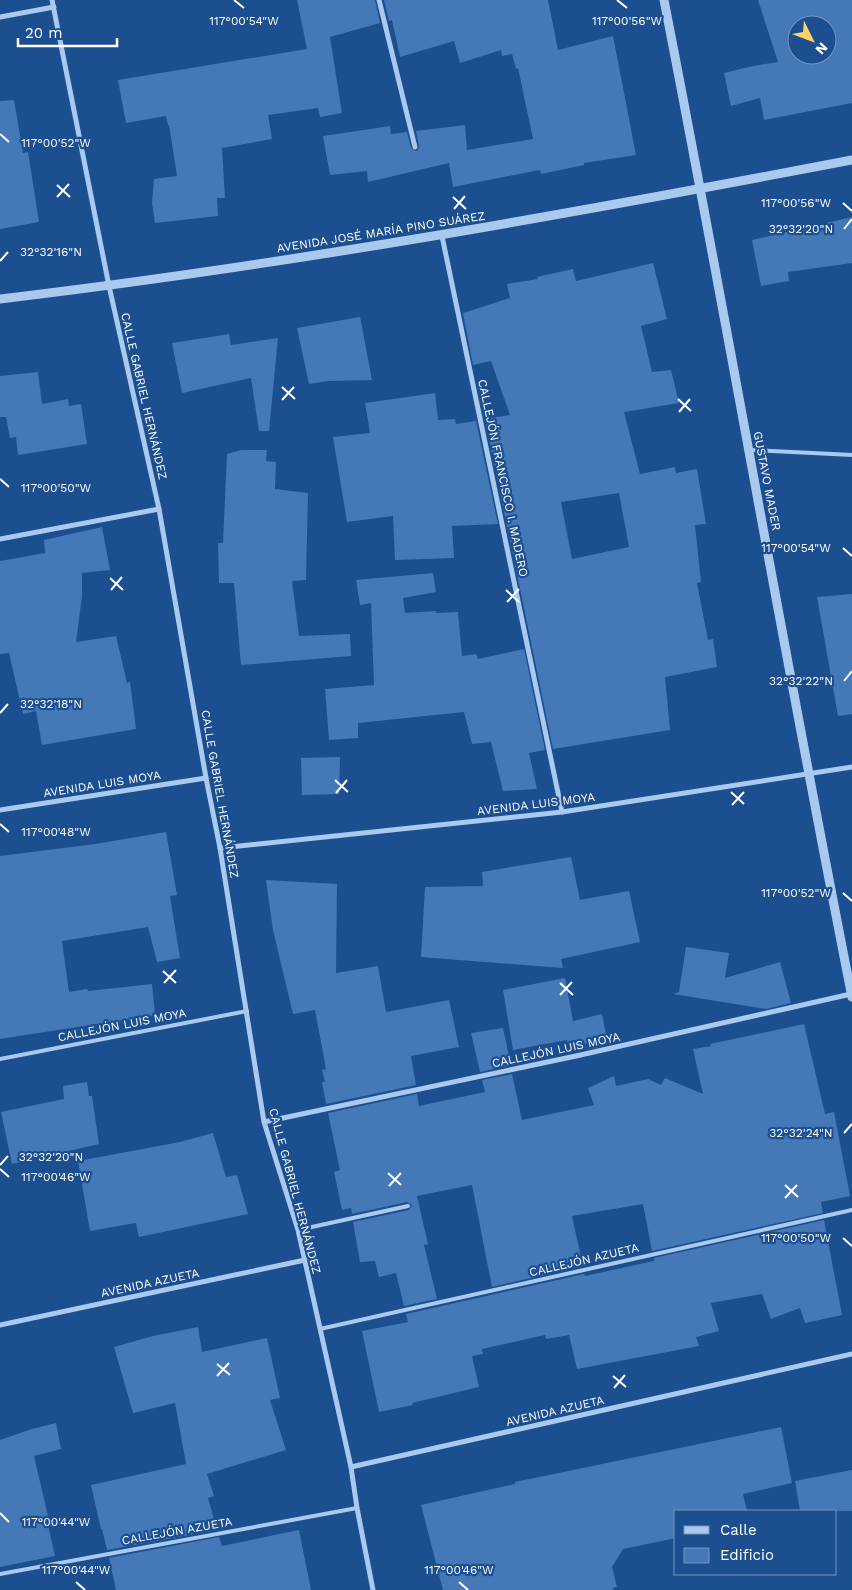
<svg xmlns="http://www.w3.org/2000/svg" width="852" height="1590" font-family="'Work Sans',sans-serif">
  <style>
    .building { fill: #4478b7; fill-rule: evenodd }
    .lines { fill: none; stroke-linecap: round; stroke-linejoin: round }
    .service { stroke: #a9c9ee; stroke-width: 4 }
    .minor { stroke: #a9c9ee; stroke-width: 5 }
    .tertiary { stroke: #a9c9ee; stroke-width: 9 }
    .ticks { fill: none; stroke: #fff; stroke-width: 2 }
    .labels { text-anchor: middle; stroke-width: 4.5; stroke-linejoin: round; paint-order: stroke }
    .street-label { font-size: 12px; fill: #fff; stroke: #1b4f8f }
    .ticks-label { font-size: 12px; text-anchor: middle; fill: #fff; stroke: #1b4f8f; stroke-width: 4.5; stroke-linejoin: round; paint-order: stroke }
  </style>
  <rect width="100%" height="100%" fill="#1b4f8f"/>
  <g class="building">
    <polygon points="297,0 375,0 380,23 330,37 342,113 320,117 318,108 268,115 272,139 222,148 225,198 217,198 218,216 155,223 152,203 154,179 177,176 169,125 168,125 166,116 126,123 118,80 307,49"/>
    <polygon points="384,0 548,0 558,50 613,36 636,155 584,163 584,165 541,174 540,170 453,187 449,163 368,182 367,171 330,175 323,136 390,126 391,134 407,132 411,148 416,151 418,150 419,146 416,131 465,125 467,150 533,139 518,68 516,69 512,54 502,56 501,50 460,63 454,41 400,57 392,20 389,21"/>
    <path d="M758,0h94v103l-88,17 -4,-22 -29,8 -7,-33 29,-7 25,-4zM797,25h30v30h-30z"/>
    <polygon points="14,100 23,153 28,152 39,222 0,229 0,101"/>
    <polygon points="852,217 852,263 788,272 789,281 761,286 752,240"/>
    <path d="M653,263l14,56 -26,7 11,46 19,-2 8,33 -55,9 16,62 35,-7 1,6 21,-4 9,55 -11,1 6,57 -4,1 11,57 5,-1 4,28 -52,10 5,53 -117,19 -68,-330 25,-4 -19,-54 -18,4 -10,-52 47,-15 -3,-14 31,-5 -1,-2 36,-8 3,12zM619,493l10,54 -57,12 -11,-57z"/>
    <polygon points="360,317 372,380 328,381 309,384 297,328"/>
    <polygon points="229,334 231,345 278,338 269,431 259,431 251,378 182,393 172,343"/>
    <polygon points="38,372 42,404 68,399 69,406 81,404 87,444 18,455 16,437 10,438 6,417 0,417 0,376"/>
    <polygon points="435,393 438,420 455,419 456,424 476,421 498,524 452,526 454,558 395,560 393,516 347,522 333,437 370,433 365,403"/>
    <polygon points="241,450 267,450 266,461 276,462 275,489 308,493 306,580 292,581 299,636 350,634 351,656 241,665 234,583 219,583 218,543 223,543 227,454"/>
    <polygon points="102,527 110,570 82,573 82,596 76,642 116,636 127,683 130,682 136,729 42,745 36,711 23,714 9,653 0,654 0,561 45,553 44,540"/>
    <polygon points="433,573 436,592 403,598 405,613 436,611 436,613 458,612 462,656 476,654 478,659 524,649 545,750 529,753 537,789 503,791 491,742 472,744 464,712 358,723 358,738 329,740 325,689 374,685 371,603 360,605 356,580"/>
    <polygon points="852,594 852,714 838,716 817,597"/>
    <polygon points="340,757 339,794 302,795 301,758"/>
    <polygon points="166,832 177,895 170,896 180,958 157,962 148,927 62,941 69,992 87,989 88,991 152,984 155,1015 0,1039 0,856 95,844"/>
    <polygon points="571,857 580,900 629,891 640,942 561,959 563,968 421,957 425,887 483,886 482,872"/>
    <polygon points="266,880 337,884 336,973 378,966 386,1012 449,1000 459,1047 411,1056 416,1085 326,1104 322,1082 325,1082 322,1070 326,1069 315,1010 293,1014 273,930"/>
    <polygon points="686,947 729,953 725,978 780,962 791,1003 766,1009 673,994 679,992"/>
    <polygon points="565,978 573,1021 602,1014 607,1039 569,1047 567,1040 513,1050 503,990"/>
    <polygon points="804,1024 825,1114 834,1112 850,1196 821,1202 823,1213 652,1251 643,1204 572,1216 583,1266 492,1287 472,1185 417,1196 428,1244 424,1245 437,1299 404,1306 396,1273 379,1277 375,1261 360,1262 353,1222 409,1210 412,1205 407,1202 352,1214 351,1208 342,1210 334,1172 340,1170 328,1113 417,1094 419,1106 485,1092 482,1080 512,1074 522,1120 594,1105 588,1088 614,1076 616,1086 648,1079 661,1085 665,1078 703,1094 693,1049 711,1046 710,1044"/>
    <polygon points="503,1028 511,1065 480,1072 471,1033"/>
    <polygon points="87,1082 89,1096 92,1096 99,1144 12,1164 1,1112 64,1099 63,1086"/>
    <polygon points="213,1133 226,1177 237,1175 248,1214 139,1237 136,1223 90,1231 78,1161 180,1142"/>
    <polygon points="824,1220 842,1315 805,1323 800,1308 771,1319 762,1294 711,1303 719,1331 696,1337 699,1346 577,1369 569,1335 546,1339 545,1335 482,1349 483,1354 472,1356 479,1387 412,1403 413,1405 379,1412 362,1331 408,1322 406,1314 584,1274 585,1276 654,1261 654,1258"/>
    <polygon points="198,1327 202,1352 267,1338 280,1398 270,1400 286,1450 207,1474 214,1496 208,1498 217,1530 107,1550 102,1529 101,1529 91,1485 186,1464 175,1403 133,1413 114,1347 153,1336"/>
    <polygon points="56,1423 61,1449 34,1456 48,1516 46,1516 55,1556 0,1567 0,1440 32,1429"/>
    <polygon points="781,1427 792,1483 743,1494 747,1511 676,1511 676,1538 623,1549 612,1567 617,1587 613,1588 613,1590 443,1590 421,1505 515,1484 515,1482"/>
    <polygon points="852,1470 852,1511 800,1511 795,1481"/>
    <polygon points="299,1530 311,1590 116,1590 109,1558 219,1537 222,1546"/>
  </g>
  <g class="lines">
    <g class="service">
      <polyline points="750,450 852,455"/>
      <polyline points="0,1059 247,1011"/>
      <polyline points="298,1230 408,1206"/>
      <polyline points="320,1329 852,1210"/>
      <polyline points="0,1574 357,1508"/>
    </g>
    <g class="minor">
      <polyline points="52,0 109,286 159,509 206,778 220,848 264,1122 298,1230 351,1467 357,1508 373,1590"/>
      <polyline points="379,0 415,147"/>
      <polyline points="0,17 54,7"/>
      <polyline points="442,236 562,812"/>
      <polyline points="0,539 159,509"/>
      <polyline points="0,810 206,778"/>
      <polyline points="220,848 562,812 852,767"/>
      <polyline points="264,1122 576,1056 851,994"/>
      <polyline points="0,1325 305,1260"/>
      <polyline points="351,1467 852,1354"/>
    </g>
    <g class="tertiary">
      <path d="M664,0c65,332 122,665 188,997"/>
      <path d="M0,299c286,-34 569,-85 852,-139"/>
    </g>
  </g>
  <path class="ticks" d="M234,0l10,8M617,0l10,8M0,134l9,8M57,185l13,12M57,197l12,-13M453,197l13,12M843,203l9,8M454,209l11,-13M844,229l8,-10M0,261l8,-9M282,387l13,12M678,399l13,12M282,400l12,-13M679,412l11,-13M0,479l9,8M843,548l9,8M110,578l13,12M111,590l11,-13M506,590l13,12M507,602l12,-13M844,681l8,-10M0,713l8,-9M335,780l13,12M731,792l13,12M336,793l11,-13M732,805l12,-13M0,824l9,8M843,893l9,8M163,971l13,12M164,983l12,-13M560,983l13,12M560,995l12,-13M844,1133l8,-9M0,1165l8,-9M0,1169l9,8M388,1173l13,12M785,1185l13,12M389,1186l12,-13M785,1198l12,-13M843,1238l9,8M217,1364l13,11M217,1376l12,-13M613,1376l13,11M614,1388l11,-13M0,1513l9,9M76,1582l9,8M459,1582l9,8"/>
  <g class="labels">
    <g class="street-label">
      <text transform="translate(381 232) rotate(-9)" y="4">AVENIDA JOSÉ MARÍA PINO SUÁREZ</text>
      <text transform="translate(144 396) rotate(77)" y="4">CALLE GABRIEL HERNÁNDEZ</text>
      <text transform="translate(503 478) rotate(78)" y="4">CALLEJÓN FRANCISCO I. MADERO</text>
      <text transform="translate(767 481) rotate(79)" y="4">GUSTAVO MADER</text>
      <text transform="translate(102 784) rotate(-9)" y="4">AVENIDA LUIS MOYA</text>
      <text transform="translate(220 794) rotate(80)" y="4">CALLE GABRIEL HERNÁNDEZ</text>
      <text transform="translate(536 804) rotate(-7)" y="4">AVENIDA LUIS MOYA</text>
      <text transform="translate(122 1025) rotate(-11)" y="4">CALLEJÓN LUIS MOYA</text>
      <text transform="translate(556 1050) rotate(-12)" y="4">CALLEJÓN LUIS MOYA</text>
      <text transform="translate(295 1191) rotate(75)" y="4">CALLE GABRIEL HERNÁNDEZ</text>
      <text transform="translate(584 1260) rotate(-13)" y="4">CALLEJÓN AZUETA</text>
      <text transform="translate(150 1283) rotate(-12)" y="4">AVENIDA AZUETA</text>
      <text transform="translate(555 1411) rotate(-13)" y="4">AVENIDA AZUETA</text>
      <text transform="translate(177 1531) rotate(-10)" y="4">CALLEJÓN AZUETA</text>
    </g>
  </g>
  <g class="ticks-label">
    <text x="244" y="25">117°00'54"W</text>
    <text x="627" y="25">117°00'56"W</text>
    <text x="56" y="147">117°00'52"W</text>
    <text x="796" y="207">117°00'56"W</text>
    <text x="801" y="233">32°32'20"N</text>
    <text x="51" y="256">32°32'16"N</text>
    <text x="56" y="492">117°00'50"W</text>
    <text x="796" y="552">117°00'54"W</text>
    <text x="801" y="685">32°32'22"N</text>
    <text x="51" y="708">32°32'18"N</text>
    <text x="56" y="836">117°00'48"W</text>
    <text x="796" y="897">117°00'52"W</text>
    <text x="801" y="1137">32°32'24"N</text>
    <text x="51" y="1161">32°32'20"N</text>
    <text x="56" y="1181">117°00'46"W</text>
    <text x="796" y="1242">117°00'50"W</text>
    <text x="56" y="1526">117°00'44"W</text>
    <text x="76" y="1574">117°00'44"W</text>
    <text x="459" y="1574">117°00'46"W</text>
  </g>
  <rect x="674" y="1510" width="162" height="65" fill="#1b4f8f" stroke="#7695bc"/>
  <rect x="684" y="1526" width="25" height="8" fill="#a9c9ee" stroke="#7695bc"/>
  <text x="720" y="1535" font-size="15" fill="#ffffff">Calle</text>
  <rect x="684" y="1548" width="25" height="15" fill="#4478b7" stroke="#7695bc"/>
  <text x="720" y="1560" font-size="15" fill="#ffffff">Edificio</text>
  <g transform="translate(812 40) rotate(132)"><circle r="24" fill="#1b4f8f" stroke="#7695bc"/>
  <path d="M0-4L9 19L0 12L-9 19Z" fill="#ffd166"/>
  <text y="-8" font-size="14" font-weight="bold" text-anchor="middle" fill="#ffffff">N</text>
  </g>
  <path d="M18 38v8h99v-8" fill="none" stroke="#ffffff" stroke-width="2.5"/>
  <text x="25" y="38" font-size="15" fill="#ffffff" stroke="#1b4f8f" stroke-width="4" paint-order="stroke">20 m</text>
</svg>
